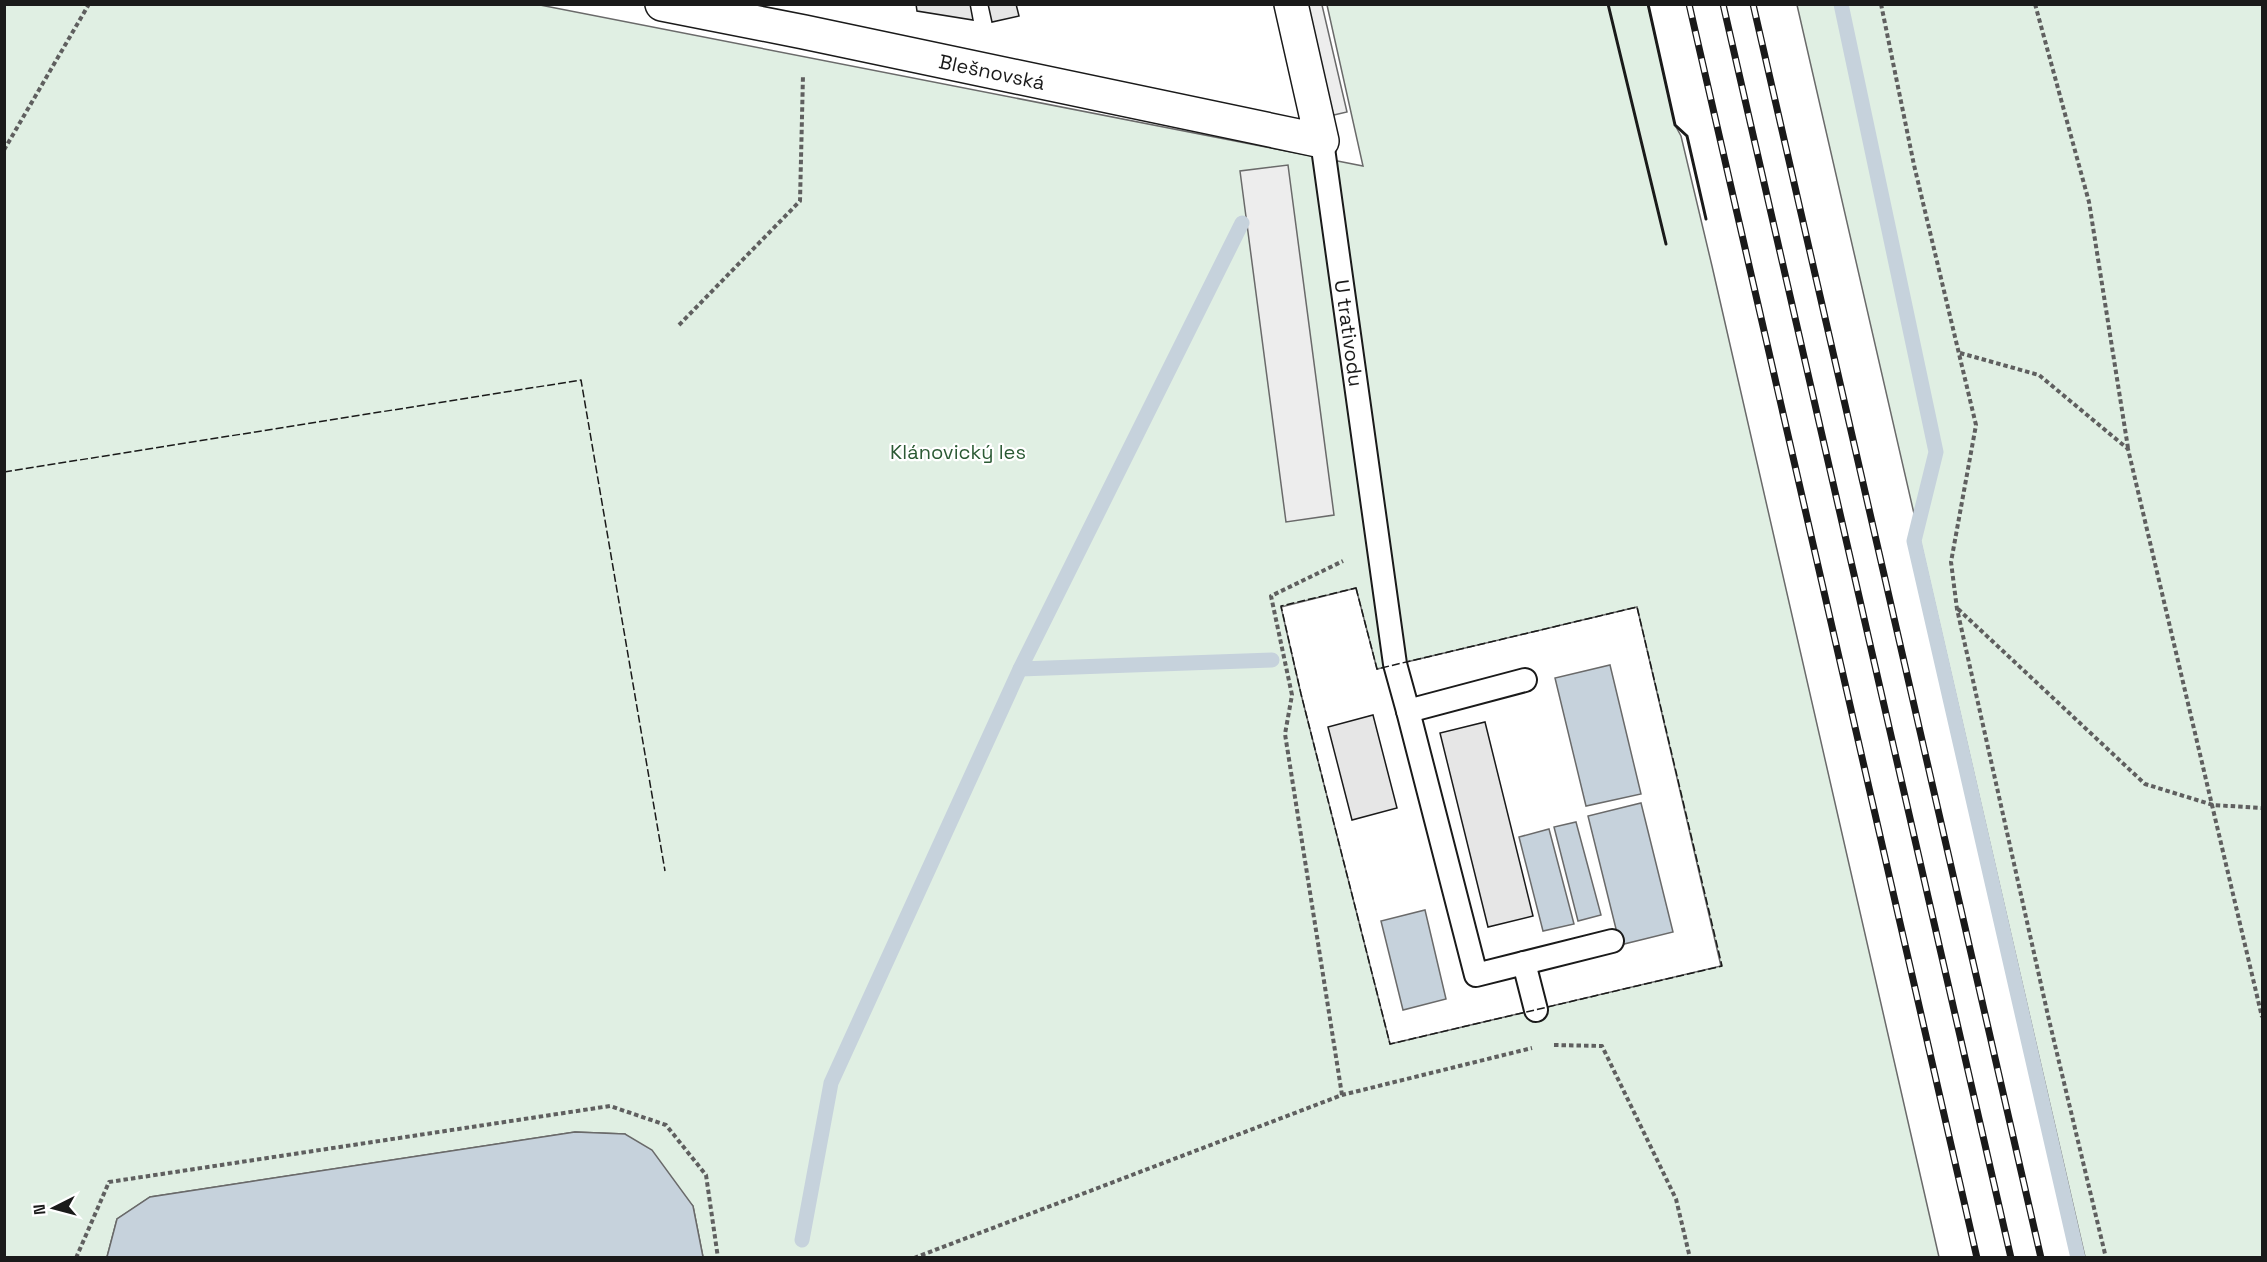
<svg xmlns="http://www.w3.org/2000/svg" width="2267" height="1262" font-family="'Space Grotesk',sans-serif">
  <style>
    .green { fill: #e0efe3; stroke: #6a6a6a; stroke-width: 1.5; fill-rule: evenodd }
    .parking { fill: #ededed; stroke: #6a6a6a; stroke-width: 1.5 }
    .water { fill: #c6d2dc; stroke: #6a6a6a; stroke-width: 1.5 }
    .lines { fill: none; stroke-linecap: round; stroke-linejoin: round }
    .stream { stroke: #c6d2dc; stroke-width: 15 }
    .building { fill: #e6e6e6; stroke: #1a1a1a; stroke-width: 1.5 }
    .service-casing { stroke: #1a1a1a; stroke-width: 26 }
    .minor-casing { stroke: #1a1a1a; stroke-width: 36 }
    .path { stroke: #5f5f5f; stroke-width: 4; stroke-dasharray: 4.5 3; stroke-linecap: butt }
    .service { stroke: #fff; stroke-width: 22 }
    .minor { stroke: #fff; stroke-width: 33 }
    .rail-casing { stroke: #1a1a1a; stroke-width: 7 }
    .rail { stroke: #fff; stroke-width: 4.5; stroke-dasharray: 14; stroke-linecap: butt }
    .fence { stroke: #1a1a1a; stroke-width: 1.5; stroke-dasharray: 8 3; stroke-linecap: butt }
    .wall { stroke: #1a1a1a; stroke-width: 3 }
    .labels { text-anchor: middle; stroke-width: 4.5; stroke-linejoin: round; paint-order: stroke }
    .street-label { font-size: 20px; fill: #1a1a1a; stroke: #fff }
    .park-label { font-size: 20px; fill: #2b5a34; stroke: #fff }
  </style>
  <rect width="100%" height="100%" fill="#fff"/>
  <g class="green">
    <path d="M5,5h535l823,161 -36,-161h321l27,120 6,11 31,130 227,991h-1236l-10,-51 -68,-72 -50,-2 -425,65 -33,22 -10,38 -102,1zM1356,588l21,81 260,-62 84,359 -331,78 -89,-350 -20,-87z"/>
    <polygon points="1797,5 2262,5 2262,1257 2085,1257"/>
  </g>
  <g class="parking">
    <polygon points="1299,5 1322,5 1347,112 1325,117"/>
    <polygon points="1288,165 1334,515 1286,522 1240,171"/>
  </g>
  <g class="water">
    <polygon points="1610,665 1641,794 1586,806 1555,678"/>
    <polygon points="1641,803 1673,932 1620,945 1588,816"/>
    <polygon points="1576,822 1601,915 1578,921 1554,827"/>
    <polygon points="1549,829 1574,924 1543,931 1519,837"/>
    <polygon points="1425,910 1446,999 1403,1010 1381,921"/>
    <polygon points="575,1132 625,1134 652,1150 693,1206 703,1257 107,1257 117,1219 150,1197"/>
  </g>
  <g class="lines">
    <g class="stream">
      <polyline points="1841,4 1936,452 1914,541 2078,1258"/>
      <polyline points="1020,669 1272,660"/>
      <polyline points="802,1240 831,1083 1020,669 1242,223"/>
    </g>
  </g>
  <g class="building">
    <polygon points="916,4 970,4 973,20 917,11"/>
    <polygon points="988,4 1016,4 1019,16 992,22"/>
    <polygon points="1373,715 1397,808 1352,820 1328,727"/>
    <polygon points="1485,722 1533,916 1488,927 1440,733"/>
  </g>
  <g class="lines">
    <defs>
      <g id="service">
        <polyline points="1322,141 1395,664 1408,711 1525,680"/>
        <polyline points="1408,711 1476,975 1612,941"/>
        <polyline points="1524,963 1536,1010"/>
      </g>
      <polyline id="minor" points="662,4 804,32 1322,141 1291,4"/>
    </defs>
    <use href="#service" class="service-casing"/>
    <use href="#minor" class="minor-casing"/>
    <g class="path">
      <polyline points="1881,4 1914,165 1976,425 1951,562 1957,609 2049,1020 2106,1258"/>
      <polyline points="2035,4 2089,202 2128,448"/>
      <polyline points="4,150 89,4"/>
      <polyline points="679,325 800,201 803,75"/>
      <polyline points="1960,353 2039,375 2128,449 2262,1017"/>
      <polyline points="1958,609 2145,784 2213,805 2262,808"/>
      <polyline points="1554,1045 1602,1046 1676,1199 1690,1258"/>
      <polyline points="1342,1095 1285,734 1292,695 1271,596 1343,561"/>
      <polyline points="76,1258 109,1182 610,1106 666,1125 706,1175 718,1258"/>
      <polyline points="914,1258 1342,1095 1532,1048"/>
    </g>
    <use href="#service" class="service"/>
    <use href="#minor" class="minor"/>
    <defs>
      <g id="rail">
        <polyline points="1689,4 1977,1258"/>
        <polyline points="1723,4 2011,1258"/>
        <polyline points="1753,4 2041,1258"/>
      </g>
    </defs>
    <use href="#rail" class="rail-casing"/>
    <use href="#rail" class="rail"/>
    <g class="fence">
      <polyline points="4,472 581,380 665,871"/>
      <polygon points="1356,588 1377,669 1637,607 1722,966 1390,1044 1301,694 1281,606"/>
    </g>
    <g class="wall">
      <polyline points="1608,4 1666,244"/>
      <polyline points="1648,4 1675,125 1687,136 1706,219"/>
    </g>
  </g>
  <g class="labels">
    <g class="street-label">
      <text transform="translate(992 72) rotate(12)" y="7">Blešnovská</text>
      <text transform="translate(1349 333) rotate(82)" y="7">U trativodu</text>
    </g>
    <g class="park-label">
      <text x="958" y="459">Klánovický les</text>
    </g>
  </g>
  <rect width="2267" height="1262" fill="none" stroke="#1a1a1a" stroke-width="12"/>
  <g transform="translate(54 1208) rotate(264)" stroke="#ffffff" stroke-width="4.5" paint-order="stroke">
  <path d="M0-4.5L10 22L0 15L-10 22Z" fill="#1a1a1a"/>
  <text y="-9" font-size="16" font-weight="bold" text-anchor="middle" fill="#1a1a1a">N</text>
  </g>
</svg>
